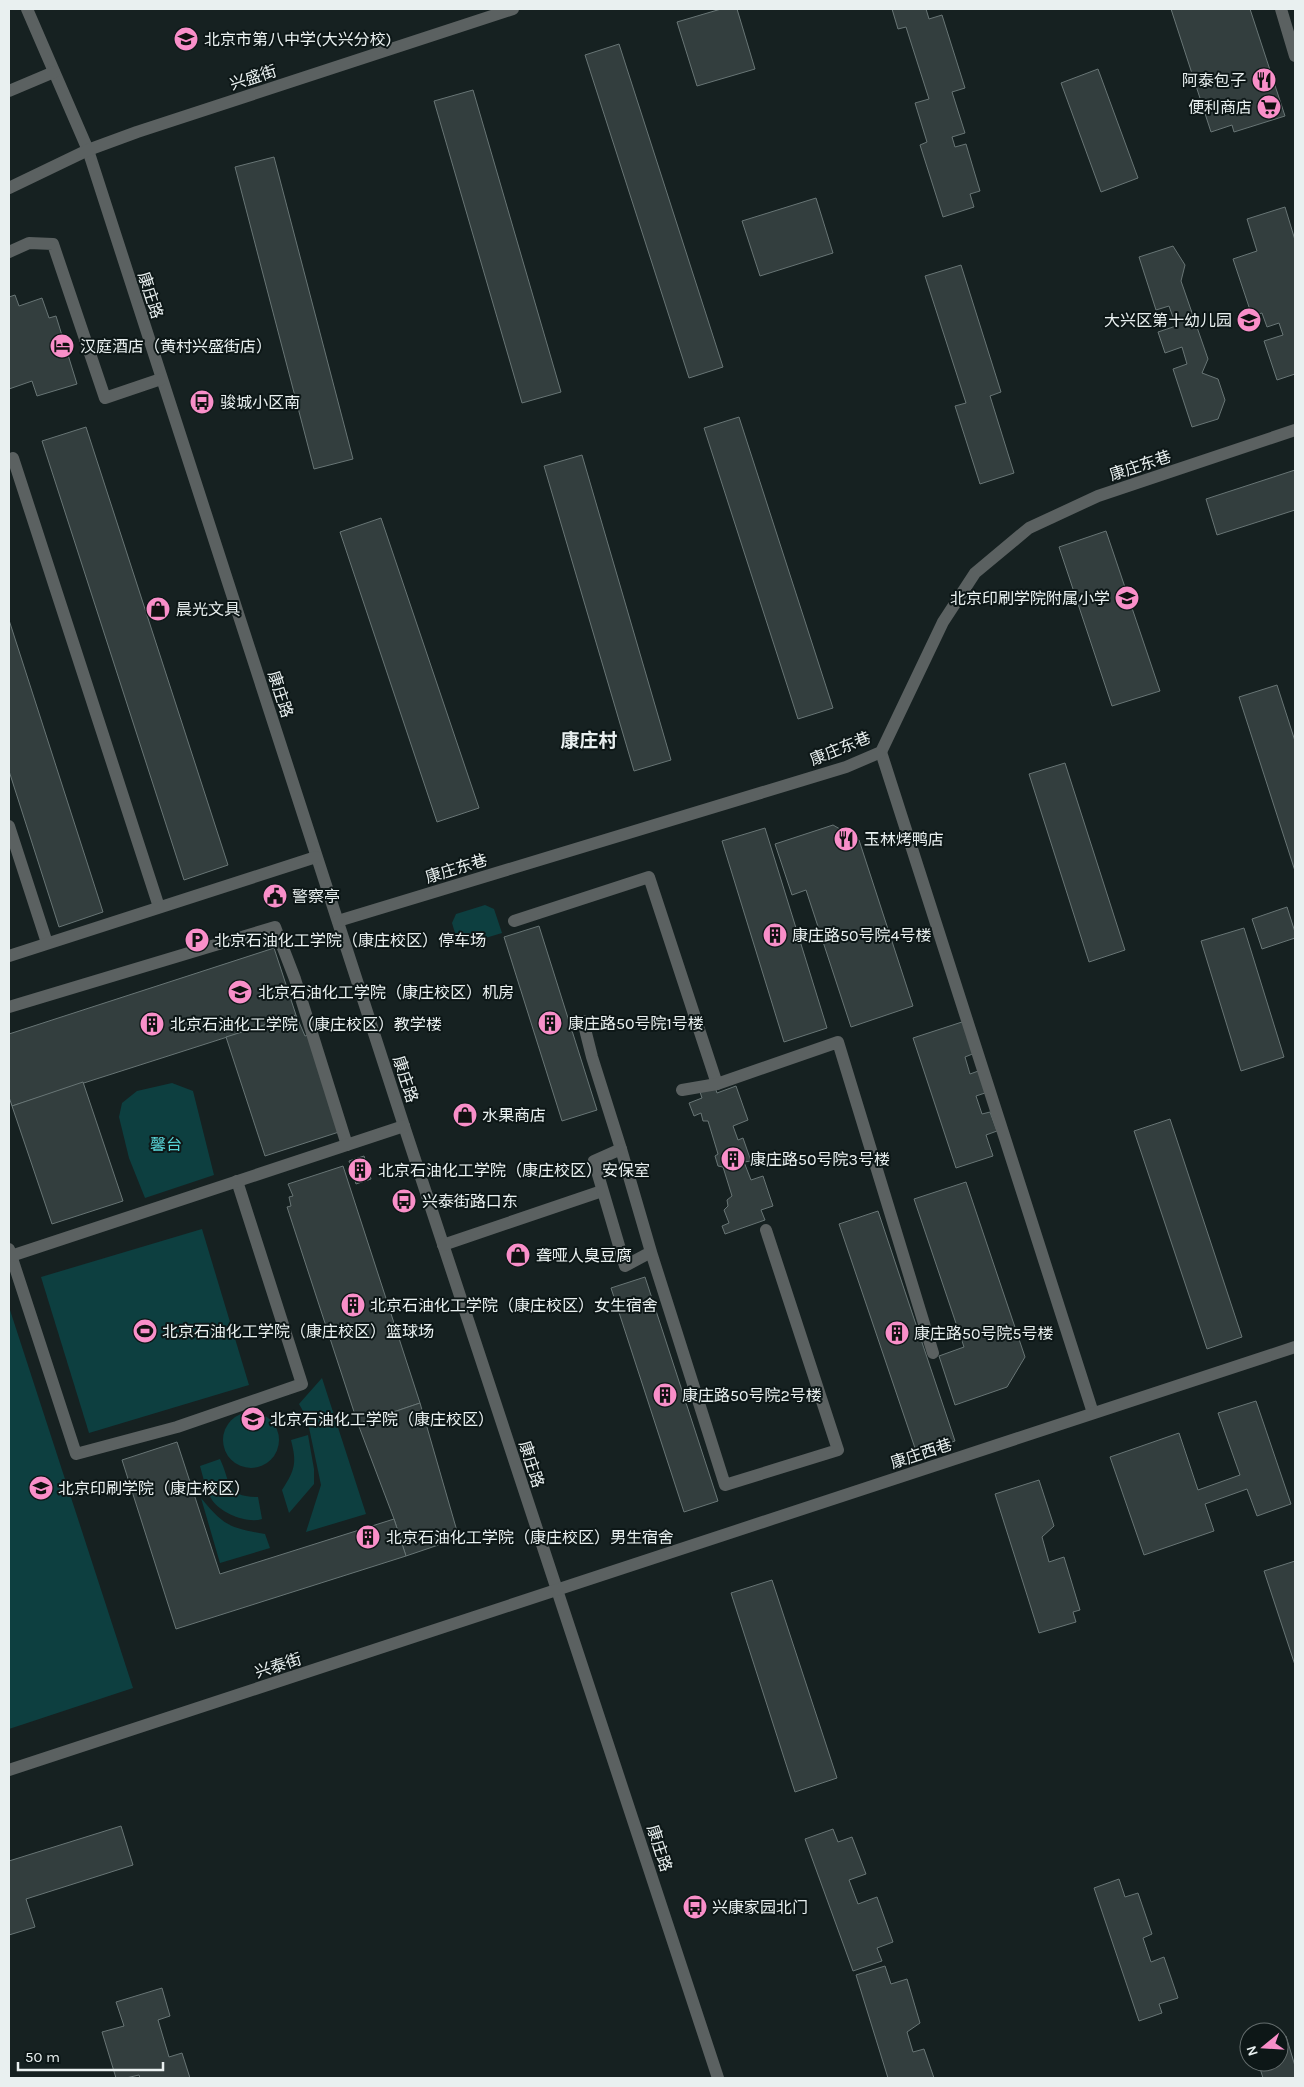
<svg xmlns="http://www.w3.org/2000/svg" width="1304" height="2087" font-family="Karla,'Noto Sans SC',sans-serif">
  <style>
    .green { fill: #0d3f40 }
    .building { fill: #333e3e; stroke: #687575 }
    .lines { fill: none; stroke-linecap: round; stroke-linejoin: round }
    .minor { stroke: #5b6161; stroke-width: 12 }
    .labels { text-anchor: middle; stroke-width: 4; stroke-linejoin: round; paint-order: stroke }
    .poi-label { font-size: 16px; fill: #e9f0f0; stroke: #0d1717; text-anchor: start }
    .street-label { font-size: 16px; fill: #e9f0f0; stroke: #0d1717 }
    .park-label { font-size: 16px; fill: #5ad7da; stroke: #0d1717 }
    .quarter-label { font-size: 19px; font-weight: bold; fill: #e9f0f0; stroke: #0d1717 }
  </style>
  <rect width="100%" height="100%" fill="#162121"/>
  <g class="green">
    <polygon points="485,905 494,909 502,933 459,946 452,923 456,914"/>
    <polygon points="172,1083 193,1091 214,1175 145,1198 129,1158 119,1117 122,1103 137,1091"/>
    <polygon points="202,1229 249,1385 89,1433 41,1277"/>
    <polygon points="9,1307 133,1688 9,1729"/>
    <polygon points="322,1378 366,1514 306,1532 321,1485 307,1418 299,1404"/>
    <circle cx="251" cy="1440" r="28"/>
    <path d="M308,1435l6,34v15l-25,29 -7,-23c13,-20 15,-27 9,-50z"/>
    <path d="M220,1459c11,23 5,38 38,38l4,22c-15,5 -41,-6 -50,-19 -6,-10 -9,-23 -12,-34z"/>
    <path d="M201,1498c23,28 29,30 64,36l5,14 -50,15z"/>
  </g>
  <g class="building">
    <polygon points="721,9 737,9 755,69 697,86 677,22"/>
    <polygon points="892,9 926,9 929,19 942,15 965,88 952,92 965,133 952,137 955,147 966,144 980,191 970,194 974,207 943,217 920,145 927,142 915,103 929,99 906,27 898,29"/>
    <polygon points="1171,9 1250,9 1285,116 1234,132 1232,125 1211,132"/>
    <polygon points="619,44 723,367 689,378 585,55"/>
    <polygon points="1098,69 1138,178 1101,192 1061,83"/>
    <polygon points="473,90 561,392 522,403 434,101"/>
    <polygon points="274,157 353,459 314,469 235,167"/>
    <polygon points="816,198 833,253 760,276 742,221"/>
    <polygon points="1285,207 1295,240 1295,374 1277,380 1264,341 1283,335 1279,323 1267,327 1262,313 1252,316 1233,259 1257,251 1247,219"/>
    <polygon points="1173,246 1185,265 1181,281 1208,359 1202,373 1218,379 1225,400 1218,419 1192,427 1173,369 1187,364 1182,347 1165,353 1158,332 1176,326 1169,306 1156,310 1139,257"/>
    <polygon points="961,265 1001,392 990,396 1014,473 980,484 955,406 966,403 925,276"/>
    <polygon points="15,295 19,306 42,298 49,318 56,316 77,384 37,396 32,381 9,389 9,297"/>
    <polygon points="739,417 833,708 798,719 704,428"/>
    <polygon points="86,427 228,865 184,880 42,441"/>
    <polygon points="582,455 671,760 634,771 544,466"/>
    <polygon points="1295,470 1295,510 1217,535 1206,499"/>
    <polygon points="381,518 479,808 437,822 340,532"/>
    <polygon points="1106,531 1160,691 1112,706 1059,547"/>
    <polygon points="9,620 103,912 59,927 9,771"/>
    <polygon points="1277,685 1295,741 1295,871 1239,697"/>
    <polygon points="1065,763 1125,950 1089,962 1029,774"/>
    <polygon points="833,825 859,840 913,1006 851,1027 806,890 792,895 775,844"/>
    <polygon points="765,828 827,1028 784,1042 722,841"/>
    <polygon points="1287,907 1295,932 1295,938 1262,949 1252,919"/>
    <polygon points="539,926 597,1110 562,1121 504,937"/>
    <polygon points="1244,928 1284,1057 1241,1071 1201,941"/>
    <polygon points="274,948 296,1015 12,1106 9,1097 9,1034"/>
    <polygon points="296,1015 305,1036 311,1034 342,1131 265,1156 226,1037"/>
    <polygon points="965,1021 975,1053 965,1057 970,1074 981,1070 988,1092 976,1096 982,1114 990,1112 997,1131 986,1135 993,1156 956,1168 913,1038"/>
    <polygon points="83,1082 123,1201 52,1224 12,1106"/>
    <polygon points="736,1086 748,1120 733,1126 738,1140 743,1138 751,1161 744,1162 751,1180 763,1176 773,1206 761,1210 765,1220 725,1234 722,1226 729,1223 724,1210 728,1206 727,1200 732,1196 723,1167 718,1166 715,1156 718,1154 708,1121 703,1121 701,1113 694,1116 689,1103 702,1098 700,1092 715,1087 717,1093"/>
    <polygon points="1170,1119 1242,1337 1207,1349 1134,1131"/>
    <polygon points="364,1156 371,1179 356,1184 349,1161"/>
    <polygon points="343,1166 420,1403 358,1424 287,1207 291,1206 289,1197 293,1196 288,1184"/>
    <polygon points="966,1182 1025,1357 1007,1387 955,1405 939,1356 964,1347 914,1199"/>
    <polygon points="878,1211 955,1441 917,1454 839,1224"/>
    <polygon points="645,1277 718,1501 684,1512 611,1288"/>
    <polygon points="1256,1401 1291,1504 1257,1516 1247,1489 1205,1504 1214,1531 1144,1555 1110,1457 1179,1433 1198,1490 1240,1475 1218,1413"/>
    <polygon points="420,1403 459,1538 406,1556 394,1519 358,1424"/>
    <polygon points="177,1442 220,1574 394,1519 406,1556 176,1629 122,1460"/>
    <polygon points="1039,1480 1054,1526 1042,1537 1049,1562 1064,1557 1080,1610 1073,1612 1076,1622 1039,1633 995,1494"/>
    <polygon points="1295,1561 1295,1665 1264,1571"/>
    <polygon points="772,1580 837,1778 795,1792 731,1593"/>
    <polygon points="121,1826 133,1865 26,1899 35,1927 9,1935 9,1861"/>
    <polygon points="833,1829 838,1842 852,1837 866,1874 849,1880 858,1904 877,1897 893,1942 877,1948 882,1961 853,1971 805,1839"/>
    <polygon points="1119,1879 1125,1897 1138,1893 1152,1934 1143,1938 1151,1962 1164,1957 1178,1998 1159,2004 1162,2013 1139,2021 1094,1888"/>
    <polygon points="885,1966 891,1984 907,1979 920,2023 907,2032 913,2052 924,2049 934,2078 888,2078 856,1975"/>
    <polygon points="162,1988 170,2016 158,2020 169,2057 182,2053 190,2078 140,2078 139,2075 126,2078 116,2078 102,2032 124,2026 116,2002"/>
    <polygon points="1286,2036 1295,2066 1295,2078 1263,2078 1258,2062 1279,2062 1279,2038"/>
  </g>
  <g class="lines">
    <g class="minor">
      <polyline points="27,9 88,150 404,1126 718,2078"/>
      <polyline points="1281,9 1295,56"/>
      <polyline points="9,91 54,72"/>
      <polyline points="9,188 88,150 137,132 513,9"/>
      <polyline points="9,252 29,243 53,244 105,398 161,379"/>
      <polyline points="13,458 159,907"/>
      <polyline points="881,752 1093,1413"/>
      <polyline points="9,826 47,943"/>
      <polyline points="338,921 846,767 881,752 943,622 975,573 1029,528 1098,496 1295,430"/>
      <polyline points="514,921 649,877 717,1084"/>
      <polyline points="9,956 316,857"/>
      <polyline points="9,1007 275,927 295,979 347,1145"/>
      <polyline points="583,1021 592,1057 621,1149"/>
      <polyline points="682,1090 717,1084 838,1042 933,1353"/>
      <polyline points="443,1245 602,1191"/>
      <polyline points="9,1249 76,1454 177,1427 302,1384 237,1181"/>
      <polyline points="651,1252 621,1149 594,1161 625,1266 651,1252 725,1485 838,1450 766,1230"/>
      <polyline points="11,1256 404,1126"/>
      <polyline points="9,1770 1295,1347"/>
    </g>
  </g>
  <defs>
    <symbol id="school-disc" viewBox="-11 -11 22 22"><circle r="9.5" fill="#f98fc9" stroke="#0d1717"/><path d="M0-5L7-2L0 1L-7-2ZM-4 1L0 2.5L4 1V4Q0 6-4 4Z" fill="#111"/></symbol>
    <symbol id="restaurant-disc" viewBox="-11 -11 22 22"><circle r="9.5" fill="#f98fc9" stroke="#0d1717"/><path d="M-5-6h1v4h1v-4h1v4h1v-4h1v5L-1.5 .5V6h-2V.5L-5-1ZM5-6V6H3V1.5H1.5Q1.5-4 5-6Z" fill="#111"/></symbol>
    <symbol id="supermarket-disc" viewBox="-11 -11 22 22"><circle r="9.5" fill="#f98fc9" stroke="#0d1717"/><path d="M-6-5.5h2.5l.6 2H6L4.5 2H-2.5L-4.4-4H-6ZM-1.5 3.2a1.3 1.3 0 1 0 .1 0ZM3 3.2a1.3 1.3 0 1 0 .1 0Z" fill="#111"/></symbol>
    <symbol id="hotel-disc" viewBox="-11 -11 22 22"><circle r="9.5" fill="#f98fc9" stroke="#0d1717"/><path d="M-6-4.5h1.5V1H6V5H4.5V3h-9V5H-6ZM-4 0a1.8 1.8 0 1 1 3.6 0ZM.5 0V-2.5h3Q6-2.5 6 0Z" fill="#111"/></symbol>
    <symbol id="bus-disc" viewBox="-11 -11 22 22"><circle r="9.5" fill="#f98fc9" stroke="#0d1717"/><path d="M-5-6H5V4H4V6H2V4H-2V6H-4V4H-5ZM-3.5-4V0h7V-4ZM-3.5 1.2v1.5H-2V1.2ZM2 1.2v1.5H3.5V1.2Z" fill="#111"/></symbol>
    <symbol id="shop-disc" viewBox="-11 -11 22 22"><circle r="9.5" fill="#f98fc9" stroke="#0d1717"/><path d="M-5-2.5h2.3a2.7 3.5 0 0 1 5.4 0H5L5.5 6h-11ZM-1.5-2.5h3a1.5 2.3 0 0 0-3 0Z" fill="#111"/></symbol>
    <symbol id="civic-disc" viewBox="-11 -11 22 22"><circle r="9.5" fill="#f98fc9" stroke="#0d1717"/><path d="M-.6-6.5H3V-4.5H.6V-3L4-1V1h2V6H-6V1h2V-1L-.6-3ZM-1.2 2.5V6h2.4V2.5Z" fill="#111"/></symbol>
    <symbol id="building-disc" viewBox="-11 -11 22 22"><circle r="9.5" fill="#f98fc9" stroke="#0d1717"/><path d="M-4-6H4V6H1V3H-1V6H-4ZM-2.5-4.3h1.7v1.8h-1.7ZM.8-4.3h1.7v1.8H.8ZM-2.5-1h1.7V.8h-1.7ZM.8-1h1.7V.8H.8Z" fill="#111"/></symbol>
    <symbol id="parking-disc" viewBox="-11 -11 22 22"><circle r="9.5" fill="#f98fc9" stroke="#0d1717"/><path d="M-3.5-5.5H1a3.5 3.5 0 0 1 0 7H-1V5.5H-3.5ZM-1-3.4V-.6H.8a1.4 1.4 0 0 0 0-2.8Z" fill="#111"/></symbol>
    <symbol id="university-disc" viewBox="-11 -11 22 22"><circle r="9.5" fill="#f98fc9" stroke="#0d1717"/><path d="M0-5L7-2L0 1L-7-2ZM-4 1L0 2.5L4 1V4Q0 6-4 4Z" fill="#111"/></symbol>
    <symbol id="stadium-disc" viewBox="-11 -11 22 22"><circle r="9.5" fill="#f98fc9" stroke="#0d1717"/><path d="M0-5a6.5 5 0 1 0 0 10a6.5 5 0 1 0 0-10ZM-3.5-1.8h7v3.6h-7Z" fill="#111"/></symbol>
  </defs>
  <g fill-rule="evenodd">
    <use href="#school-disc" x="172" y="25" width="28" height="28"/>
    <use href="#restaurant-disc" x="1250" y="66" width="28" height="28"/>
    <use href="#supermarket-disc" x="1255" y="93" width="28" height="28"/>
    <use href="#school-disc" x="1235" y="306" width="28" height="28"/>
    <use href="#hotel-disc" x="48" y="332" width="28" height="28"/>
    <use href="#bus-disc" x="188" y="388" width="28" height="28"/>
    <use href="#school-disc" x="1113" y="584" width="28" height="28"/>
    <use href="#shop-disc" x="144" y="595" width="28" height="28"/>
    <use href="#restaurant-disc" x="832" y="825" width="28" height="28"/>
    <use href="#civic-disc" x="261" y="882" width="28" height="28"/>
    <use href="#building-disc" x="761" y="921" width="28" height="28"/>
    <use href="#parking-disc" x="183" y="926" width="28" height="28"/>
    <use href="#university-disc" x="226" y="978" width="28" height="28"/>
    <use href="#building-disc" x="536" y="1009" width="28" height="28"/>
    <use href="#building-disc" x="138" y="1010" width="28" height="28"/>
    <use href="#shop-disc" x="451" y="1101" width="28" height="28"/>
    <use href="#building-disc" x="719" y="1145" width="28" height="28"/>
    <use href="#building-disc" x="346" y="1156" width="28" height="28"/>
    <use href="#bus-disc" x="390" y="1187" width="28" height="28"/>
    <use href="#shop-disc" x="504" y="1241" width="28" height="28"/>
    <use href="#building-disc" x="339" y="1291" width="28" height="28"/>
    <use href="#stadium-disc" x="131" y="1317" width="28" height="28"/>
    <use href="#building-disc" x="883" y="1319" width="28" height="28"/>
    <use href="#building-disc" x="651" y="1381" width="28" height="28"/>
    <use href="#university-disc" x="239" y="1405" width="28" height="28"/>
    <use href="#university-disc" x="27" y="1474" width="28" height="28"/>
    <use href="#building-disc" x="354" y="1523" width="28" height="28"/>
    <use href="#bus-disc" x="681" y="1893" width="28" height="28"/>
  </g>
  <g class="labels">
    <g class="poi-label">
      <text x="204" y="45">北京市第八中学(大兴分校)</text>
      <text x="1246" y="86" text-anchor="end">阿泰包子</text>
      <text x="1252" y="113" text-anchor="end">便利商店</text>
      <text x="1232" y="326" text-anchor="end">大兴区第十幼儿园</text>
      <text x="80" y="352">汉庭酒店（黄村兴盛街店）</text>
      <text x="220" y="408">骏城小区南</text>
      <text x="1110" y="604" text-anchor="end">北京印刷学院附属小学</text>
      <text x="176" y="615">晨光文具</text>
      <text x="864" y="845">玉林烤鸭店</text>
      <text x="292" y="902">警察亭</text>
      <text x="792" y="941">康庄路50号院4号楼</text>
      <text x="214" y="946">北京石油化工学院（康庄校区）停车场</text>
      <text x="258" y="998">北京石油化工学院（康庄校区）机房</text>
      <text x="568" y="1029">康庄路50号院1号楼</text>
      <text x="170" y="1030">北京石油化工学院（康庄校区）教学楼</text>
      <text x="482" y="1121">水果商店</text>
      <text x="750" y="1165">康庄路50号院3号楼</text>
      <text x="378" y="1176">北京石油化工学院（康庄校区）安保室</text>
      <text x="422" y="1207">兴泰街路口东</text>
      <text x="536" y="1261">聋哑人臭豆腐</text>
      <text x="370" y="1311">北京石油化工学院（康庄校区）女生宿舍</text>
      <text x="162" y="1337">北京石油化工学院（康庄校区）篮球场</text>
      <text x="914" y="1339">康庄路50号院5号楼</text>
      <text x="682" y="1401">康庄路50号院2号楼</text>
      <text x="270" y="1425">北京石油化工学院（康庄校区）</text>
      <text x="58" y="1494">北京印刷学院（康庄校区）</text>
      <text x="386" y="1543">北京石油化工学院（康庄校区）男生宿舍</text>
      <text x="712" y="1913">兴康家园北门</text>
    </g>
    <g class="street-label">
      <text transform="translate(253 77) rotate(-18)" y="6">兴盛街</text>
      <text transform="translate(151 295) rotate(72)" y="6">康庄路</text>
      <text transform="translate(1140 465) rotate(-18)" y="6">康庄东巷</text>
      <text transform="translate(281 694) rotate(72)" y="6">康庄路</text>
      <text transform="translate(840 748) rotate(-22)" y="6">康庄东巷</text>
      <text transform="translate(456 868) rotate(-17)" y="6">康庄东巷</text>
      <text transform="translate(406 1079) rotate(72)" y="6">康庄路</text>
      <text transform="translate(921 1453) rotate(-18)" y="6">康庄西巷</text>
      <text transform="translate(532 1464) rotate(72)" y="6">康庄路</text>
      <text transform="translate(278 1665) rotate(-18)" y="6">兴泰街</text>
      <text transform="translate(660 1848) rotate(72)" y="6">康庄路</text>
    </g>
    <g class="park-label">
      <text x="166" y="1150">馨台</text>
    </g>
    <g class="quarter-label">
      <text x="589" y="747">康庄村</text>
    </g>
  </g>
  <rect width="1304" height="2087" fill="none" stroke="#e9f0f0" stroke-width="20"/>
  <g transform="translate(1264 2047) rotate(252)"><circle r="24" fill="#0d1717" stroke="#656e6e"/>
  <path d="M0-4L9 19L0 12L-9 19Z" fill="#f98fc9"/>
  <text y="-8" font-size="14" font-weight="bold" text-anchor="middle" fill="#e9f0f0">N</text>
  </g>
  <path d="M18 2062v8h145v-8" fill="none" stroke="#e9f0f0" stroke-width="2.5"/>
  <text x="25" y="2062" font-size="15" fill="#e9f0f0" stroke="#0d1717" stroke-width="4" paint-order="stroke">50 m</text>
</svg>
